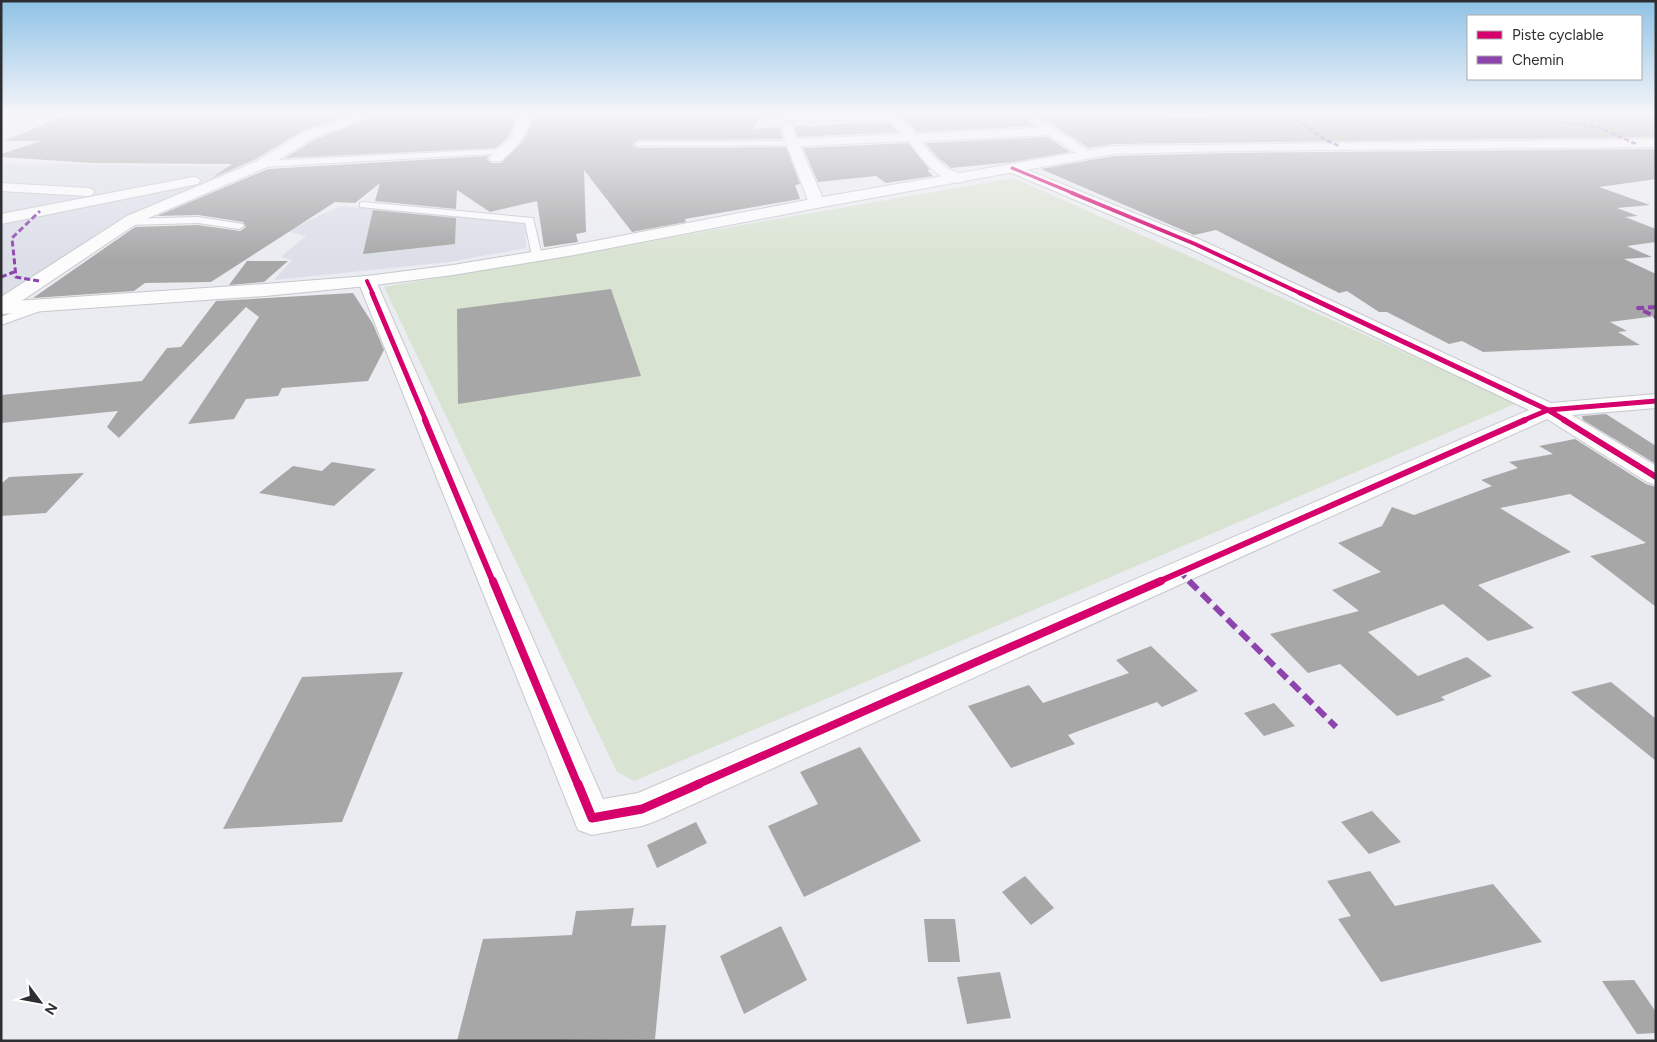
<svg xmlns="http://www.w3.org/2000/svg" width="1657" height="1042" font-family="Figtree,sans-serif">
  <style>
    .built { fill: #dcdee8 }
    .green { fill: #d9e3d2 }
    .building { fill: #a7a7a8 }
    .lines { fill: none; stroke-linecap: round; stroke-linejoin: round }
    .service-casing { stroke: #c7c8cc; stroke-width: 2 }
    .minor-casing { stroke: #c7c8cc; stroke-width: 2 }
    .secondary-casing { stroke: #c7c8cc; stroke-width: 2 }
    .service { fill: #fcfcfd; fill-rule: evenodd }
    .minor { fill: #fcfcfd; fill-rule: evenodd }
    .secondary { fill: #fcfcfd; fill-rule: evenodd }
    .quiet-far4 { stroke: #8e44ad; stroke-width: 2.5; stroke-dasharray: 5 2.5; stroke-linecap: butt }
    .quiet-far3 { stroke: #8e44ad; stroke-width: 3; stroke-dasharray: 6 3; stroke-linecap: butt }
    .quiet-far2 { stroke: #8e44ad; stroke-width: 4; stroke-dasharray: 8 4; stroke-linecap: butt }
    .quiet-far1 { stroke: #8e44ad; stroke-width: 5; stroke-dasharray: 9 5; stroke-linecap: butt }
    .quiet { stroke: #8e44ad; stroke-width: 6; stroke-dasharray: 12 6; stroke-linecap: butt }
    .cycleway-far5-casing { stroke: #fff; stroke-width: 4.5 }
    .cycleway-far4-casing { stroke: #fff; stroke-width: 5.5 }
    .cycleway-far3-casing { stroke: #fff; stroke-width: 8 }
    .cycleway-far2-casing { stroke: #fff; stroke-width: 9 }
    .cycleway-far1-casing { stroke: #fff; stroke-width: 11 }
    .cycleway-casing { stroke: #fff; stroke-width: 12 }
    .cycleway-far5 { stroke: #d6006c; stroke-width: 3 }
    .cycleway-far4 { stroke: #d6006c; stroke-width: 4 }
    .cycleway-far3 { stroke: #d6006c; stroke-width: 5 }
    .cycleway-far2 { stroke: #d6006c; stroke-width: 6 }
    .cycleway-far1 { stroke: #d6006c; stroke-width: 8 }
    .cycleway { stroke: #d6006c; stroke-width: 9 }
  </style>
  <rect width="100%" height="100%" fill="#ebecf1"/>
  <g class="built">
    <polygon points="1,163 258,167 127,225 1,305"/>
    <polygon points="340,206 525,223 526,248 449,262 274,280 292,260 281,257 306,236 287,231"/>
  </g>
  <polygon class="green" points="1014,178 1517,403 634,781 617,772 384,287"/>
  <g class="building">
    <polygon points="112,115 349,115 306,129 256,159 212,178 232,164 93,163 1,157 1,154 41,141 6,141 6,140 65,116"/>
    <polygon points="372,115 399,117 403,115 518,115 509,136 496,148 285,158 316,139 369,119"/>
    <polygon points="534,115 762,115 753,129 780,127 783,139 638,140 632,145 638,148 786,147 800,184 795,185 800,199 685,219 686,222 632,232 584,170 586,232 576,234 578,242 544,247 537,201 490,212 457,190 456,209 375,201 380,183 355,203 335,202 211,282 145,283 134,291 33,298 135,227 198,225 240,231 246,227 243,222 198,215 157,216 268,169 488,156 487,159 491,163 501,163 522,142 529,129"/>
    <polygon points="900,115 1095,115 1214,118 1208,115 1656,115 1656,137 1113,144 1089,148 1037,115 1028,121 1033,126 917,132"/>
    <polygon points="888,122 898,132 798,137 794,126 807,125 809,127 850,123"/>
    <polygon points="1048,137 1070,152 1013,162 951,168 937,157 925,143"/>
    <polygon points="908,143 930,170 927,170 933,176 886,183 876,176 818,182 803,148"/>
    <polygon points="1656,149 1656,179 1599,187 1650,205 1617,208 1638,216 1625,217 1656,229 1656,242 1627,246 1652,257 1624,259 1656,274 1656,316 1610,322 1627,331 1618,332 1640,345 1483,352 1462,341 1449,344 1387,312 1379,312 1347,291 1339,293 1216,230 1194,235 1041,169 1113,156 1229,153"/>
    <polygon points="373,210 456,218 455,244 363,254"/>
    <polygon points="247,261 288,261 264,282 229,285"/>
    <polygon points="611,289 641,376 458,404 457,309"/>
    <polygon points="353,293 373,324 384,350 368,381 282,388 278,396 246,399 234,419 188,424 259,317 246,307 119,438 107,427 118,411 1,423 1,395 142,381 167,348 181,347 216,301"/>
    <polygon points="1606,414 1656,446 1656,464 1583,420 1582,416"/>
    <polygon points="1575,439 1646,484 1656,487 1656,607 1590,556 1646,543 1570,494 1500,508 1571,552 1478,585 1534,628 1488,641 1443,604 1368,632 1418,676 1467,657 1492,676 1441,697 1445,700 1397,716 1340,664 1308,673 1270,634 1359,611 1332,590 1381,572 1338,543 1382,526 1392,507 1414,515 1492,486 1481,480 1518,468 1509,462 1553,454 1539,446"/>
    <polygon points="332,462 376,469 334,506 259,493 293,466 322,471"/>
    <polygon points="84,473 46,513 1,516 1,484 9,477"/>
    <polygon points="1151,646 1198,691 1162,707 1157,702 1068,735 1075,744 1011,768 968,706 1029,685 1043,703 1129,673 1116,660"/>
    <polygon points="403,672 342,822 223,829 302,677"/>
    <polygon points="1611,682 1656,719 1656,761 1571,692"/>
    <polygon points="1274,703 1295,726 1264,736 1244,713"/>
    <polygon points="860,747 921,841 804,897 768,826 818,804 800,772"/>
    <polygon points="1372,811 1401,842 1369,854 1341,822"/>
    <polygon points="696,822 707,843 657,868 647,845"/>
    <polygon points="1370,871 1395,906 1493,884 1542,942 1381,982 1338,919 1351,916 1327,881"/>
    <polygon points="1025,876 1054,908 1031,925 1002,892"/>
    <polygon points="634,908 631,926 666,925 655,1039 457,1041 483,939 572,935 576,911"/>
    <polygon points="924,919 955,919 960,962 928,962"/>
    <polygon points="781,926 807,980 744,1014 720,956"/>
    <polygon points="1000,972 1011,1018 967,1024 957,977"/>
    <polygon points="1634,980 1656,1012 1656,1033 1637,1034 1602,981"/>
  </g>
  <g class="lines">
    <defs>
      <g id="service">
        <polygon points="792,141 795,141 795,145 638,146 634,144 638,142"/>
        <polygon points="505,149 508,149 508,153 262,167 258,164 262,161"/>
        <polygon points="363,202 533,218 542,256 537,259 532,256 525,223 360,207 360,203"/>
        <polygon points="198,217 243,224 244,226 239,229 198,223 128,225 123,222 128,219"/>
        <polygon points="39,303 43,304 45,307 43,310 1,325 1,317"/>
      </g>
      <g id="minor">
        <polygon points="354,115 370,115 368,117 315,137 267,167 139,222 8,310 1,312 1,297 127,216 257,161 307,131"/>
        <path d="M520,115h12c-4,20 -16,33 -31,46h-10l-2,-3 2,-3 20,-18z"/>
        <path d="M786,115h110l20,19 122,-6 -8,-7 6,-4 58,37 -7,4 -5,-1 -33,-22 -128,6c7,10 15,19 25,26 6,4 15,6 20,12l-2,3c-21,5 -45,-25 -55,-41l-109,5 25,57 -3,3h-10l-3,-3 -23,-60 -4,-16 2,-3h8l5,15 105,-5 -14,-14h-105l-2,-2z"/>
        <polygon points="1012,164 1201,240 1551,403 1656,394 1656,408 1572,415 1656,466 1656,485 1647,482 1547,419 656,821 642,826 592,835 578,830 358,281 361,277 367,276 373,277 376,281 603,799 638,793 1529,410 1189,248 1007,171 1005,168"/>
        <polygon points="193,177 198,178 200,181 198,184 1,224 1,214"/>
        <polygon points="1,183 87,188 92,189 94,192 92,195 87,196 1,191"/>
      </g>
      <polygon id="secondary" points="1656,139 1656,147 1229,151 1113,154 817,208 574,255 453,275 367,286 265,296 1,314 1,302 265,284 367,276 453,265 574,245 817,198 1113,146"/>
    </defs>
    <use href="#service" class="service-casing"/>
    <use href="#minor" class="minor-casing"/>
    <use href="#secondary" class="secondary-casing"/>
    <use href="#service" class="service"/>
    <use href="#minor" class="minor"/>
    <use href="#secondary" class="secondary"/>
    <g class="quiet-far4">
      <polyline points="1290,115 1326,140 1339,146"/>
      <polyline points="1515,117 1598,127 1636,144"/>
    </g>
    <g class="quiet-far3">
      <polyline points="1,277 14,272"/>
      <polyline points="39,281 16,277 12,238 40,211"/>
    </g>
    <polyline class="quiet-far2" points="1656,307 1638,308 1656,317"/>
    <polyline class="quiet-far1" points="1179,571 1190,582"/>
    <polyline class="quiet" points="1189,581 1336,727"/>
    <defs>
      <polyline id="cycleway-far5" points="1012,168 1075,194"/>
      <g id="cycleway-far4">
        <polyline points="1072,193 1195,244 1302,294"/>
        <polyline points="367,281 373,294"/>
      </g>
      <g id="cycleway-far3">
        <polyline points="372,293 426,421"/>
        <polyline points="1300,293 1548,410 1566,421"/>
        <polyline points="1522,421 1548,410 1656,401"/>
      </g>
      <g id="cycleway-far2">
        <polyline points="425,420 493,582"/>
        <polyline points="1564,420 1656,477"/>
        <polyline points="1158,582 1525,420"/>
      </g>
      <g id="cycleway-far1">
        <polyline points="493,581 578,785"/>
        <polyline points="696,785 1161,581"/>
      </g>
      <polyline id="cycleway" points="578,784 592,818 642,809 699,784"/>
    </defs>
    <use href="#cycleway-far5" class="cycleway-far5-casing"/>
    <use href="#cycleway-far4" class="cycleway-far4-casing"/>
    <use href="#cycleway-far3" class="cycleway-far3-casing"/>
    <use href="#cycleway-far2" class="cycleway-far2-casing"/>
    <use href="#cycleway-far1" class="cycleway-far1-casing"/>
    <use href="#cycleway" class="cycleway-casing"/>
    <use href="#cycleway-far5" class="cycleway-far5"/>
    <use href="#cycleway-far4" class="cycleway-far4"/>
    <use href="#cycleway-far3" class="cycleway-far3"/>
    <use href="#cycleway-far2" class="cycleway-far2"/>
    <use href="#cycleway-far1" class="cycleway-far1"/>
    <use href="#cycleway" class="cycleway"/>
  </g>
  <linearGradient id="sky" x2="0" y2="1"><stop stop-color="#8fc2e6"/><stop offset="0.44" stop-color="#f6f6f9"/><stop offset="1" stop-color="#f6f6f9" stop-opacity="0"/></linearGradient>
  <rect width="1657" height="260" fill="url(#sky)"/>
  <rect width="1657" height="1042" fill="none" stroke="#2d2e31" stroke-width="5"/>
  <rect x="1467" y="15" width="175" height="65" fill="#ffffff" stroke="#ababad"/>
  <rect x="1477" y="31" width="25" height="8" fill="#d6006c" stroke="#ababad"/>
  <text x="1512" y="40" font-size="15" fill="#2d2e31">Piste cyclable</text>
  <rect x="1477" y="56" width="25" height="8" fill="#8e44ad" stroke="#ababad"/>
  <text x="1512" y="65" font-size="15" fill="#2d2e31">Chemin</text>
  <g transform="translate(40 1002) rotate(122)" stroke="#ffffff" stroke-width="4" paint-order="stroke">
  <path d="M0-4L9 19L0 12L-9 19Z" fill="#2d2e31"/>
  <text y="-8" font-size="14" font-weight="bold" text-anchor="middle" fill="#2d2e31">N</text>
  </g>
</svg>
